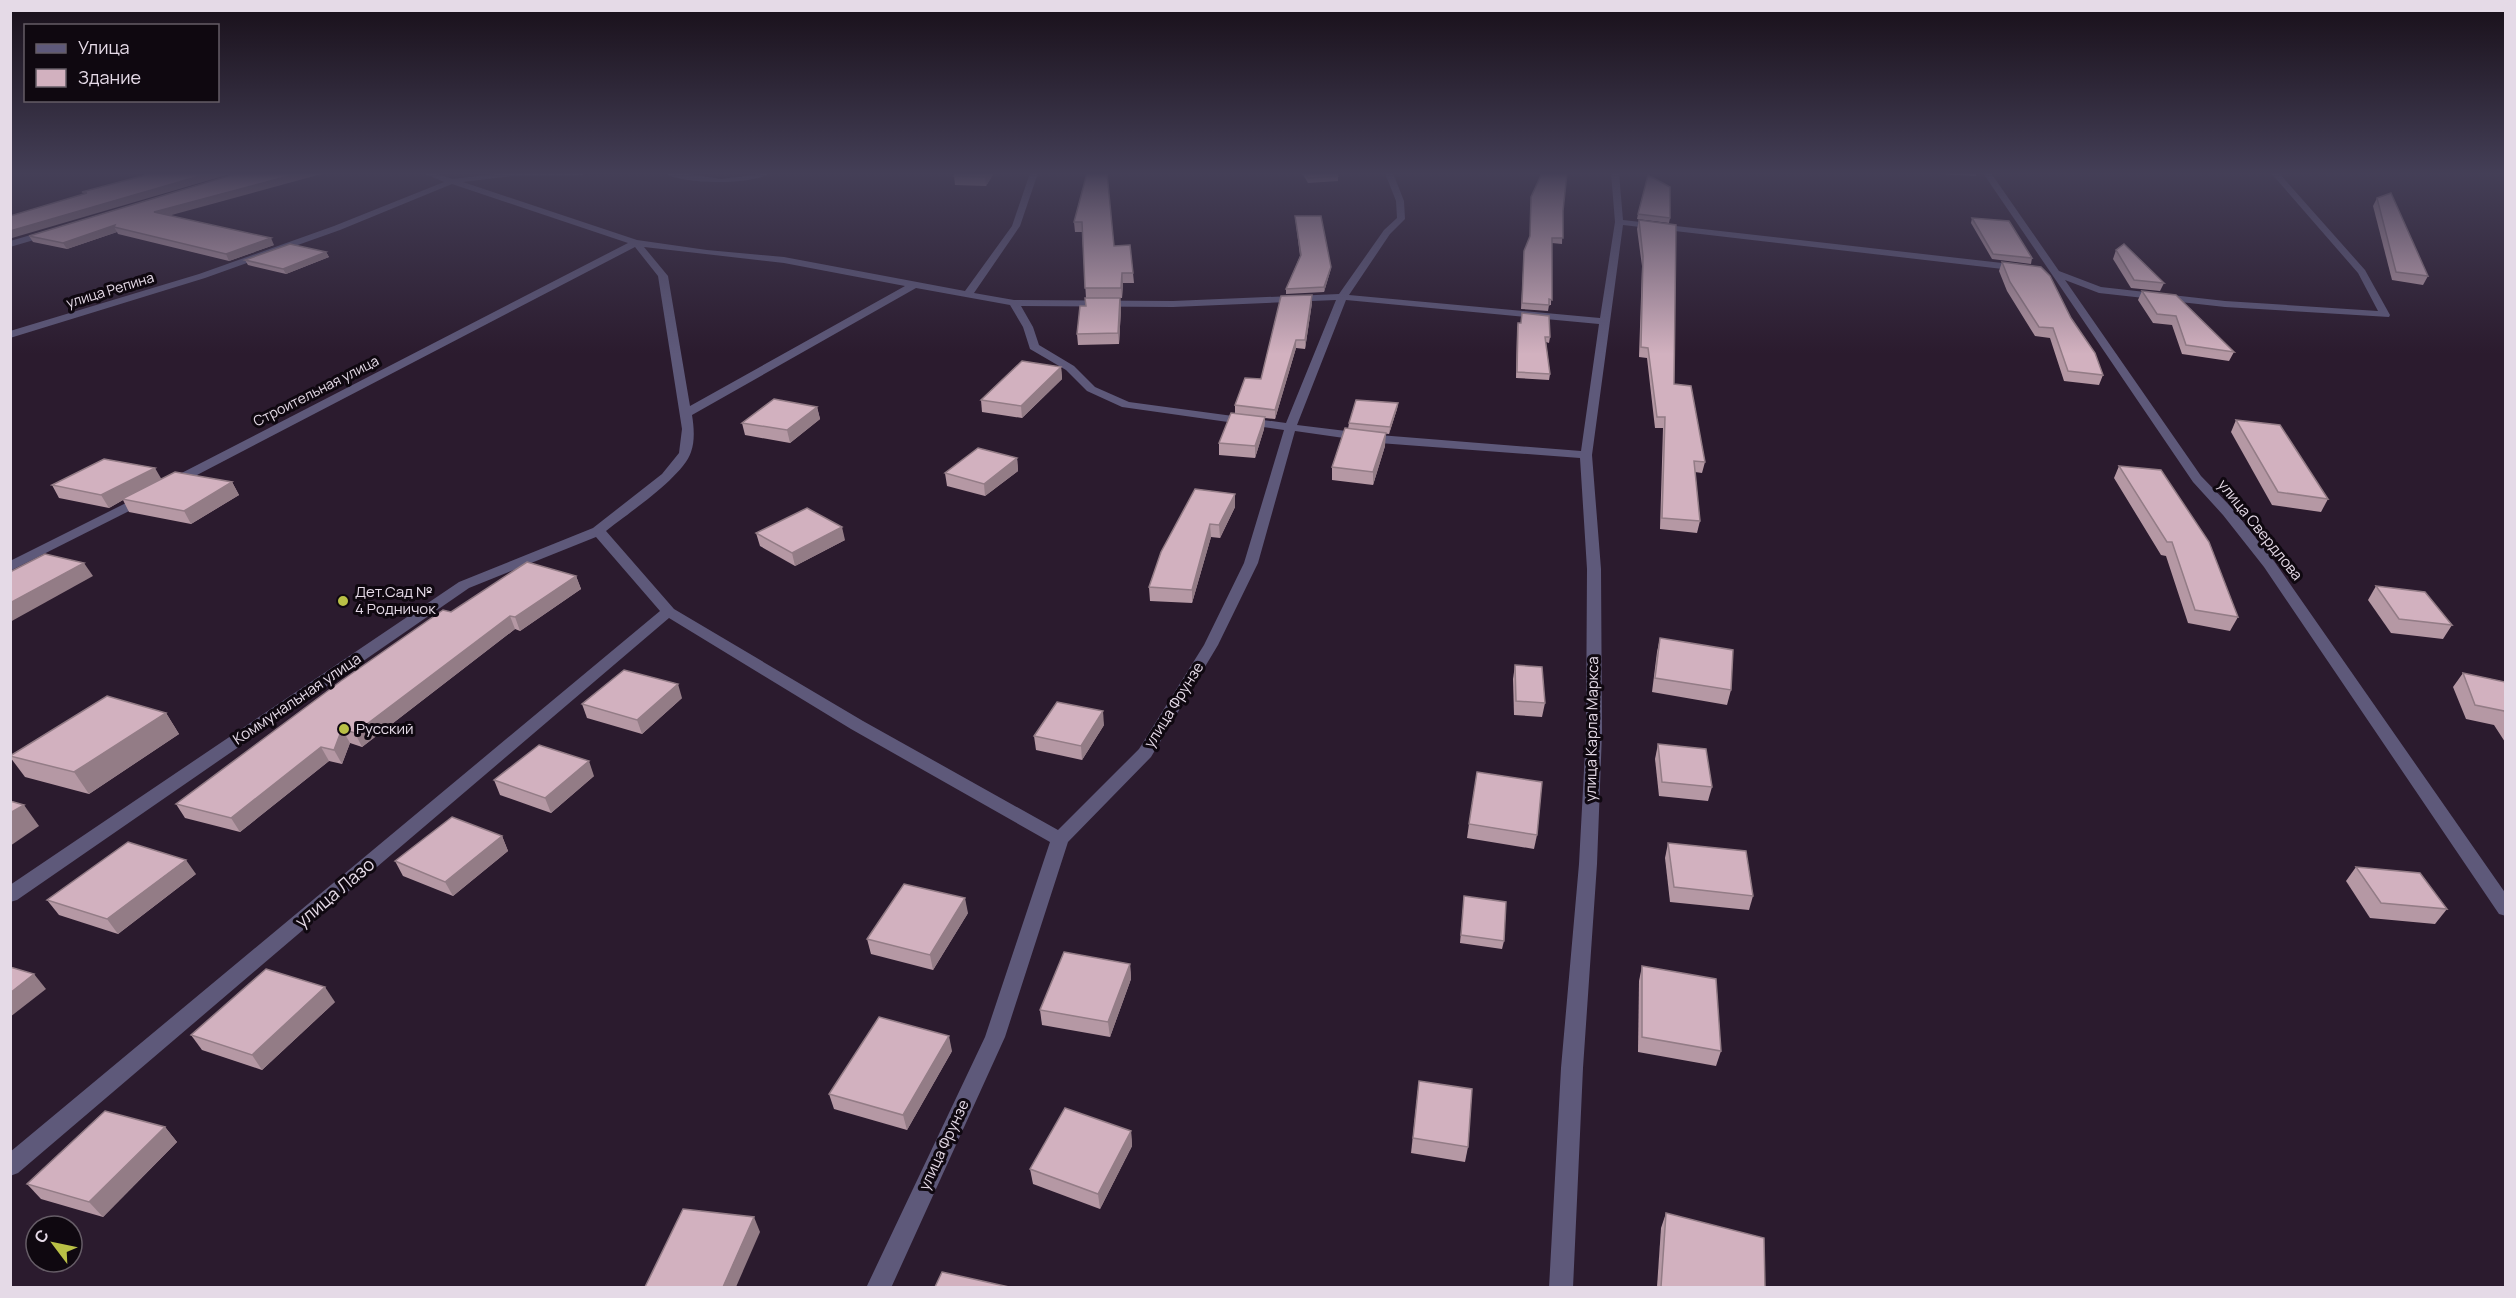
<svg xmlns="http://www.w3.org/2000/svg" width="2516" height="1298" font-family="Manrope,sans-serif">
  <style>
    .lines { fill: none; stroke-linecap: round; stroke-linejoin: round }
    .minor { fill: #5e597a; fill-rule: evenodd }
    .wall { fill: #b598a4 }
    .shaded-wall { fill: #937c86 }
    .building { fill: #d2b1bf; stroke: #937c86; stroke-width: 1.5 }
    .poi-dot { fill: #b9c046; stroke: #0f0810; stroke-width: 2 }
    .labels { text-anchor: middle; stroke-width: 6; stroke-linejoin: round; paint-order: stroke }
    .far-street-label { font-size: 14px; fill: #e5dae7; stroke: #0f0810 }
    .street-label { font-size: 15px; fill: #e5dae7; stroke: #0f0810 }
    .poi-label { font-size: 15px; fill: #e5dae7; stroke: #0f0810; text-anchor: start }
    .near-street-label { font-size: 18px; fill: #e5dae7; stroke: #0f0810 }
  </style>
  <rect width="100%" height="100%" fill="#2b1b2e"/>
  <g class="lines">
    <g class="minor">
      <path d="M423,173h11l18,6 52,-6h82l-4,2 -69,1 -50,6 174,58 70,10 77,7 181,34 47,-65 18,-53h8l-18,53 -46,67 40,7 159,1 166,-7 45,-64 13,-12 -1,-17 -11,-28h8l11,28 1,18 -15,15 -41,61 251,23 15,-96 -4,-49h8l4,47 397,45 5,3 -5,3 -397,-46 -31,230 9,114 1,164 -5,131 -14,204 -10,220h-24l12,-220 18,-204 7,-131 1,-164 -7,-111 -201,-15 -84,-12 -37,132 -40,82 -67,112 -83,85 -63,195 -114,251h-25l119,-251 65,-195 -199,-113 -182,-111 -651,555 -8,3v-24l650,-541 -64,-74 -127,51 -452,312 -7,2v-17l449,-303 134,-54 69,-54 17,-21 3,-24 -24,-153 -23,-29 -461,240h-8l-2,-3 2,-3 462,-238 -176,-59 -112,46 -135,48 -195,60v-7l189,-57 135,-48 110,-44zM644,247l140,16 121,23 -215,120 -22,-130zM916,288l94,17 13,22 7,22 36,21 21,21 35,16 162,23 -40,133 -40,82 -65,104 -81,81 -195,-109 -189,-112 -68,-78c21,-17 77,-54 85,-79 4,-11 3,-25 1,-37zM1336,300l-50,123 -157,-21 -34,-15 -21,-21 -35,-21 -6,-18 -12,-21 152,1zM1346,300l253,24 -18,127 -202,-16 -82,-10z"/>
      <path d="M664,173h18l39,6 50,-6c-20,12 -87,12 -107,0z"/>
      <polygon points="1983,173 1991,173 2059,271 2101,287 2225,301 2378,311 2358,273 2271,173 2279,173 2365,270 2390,315 2389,317 2225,307 2099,293 2065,280 2201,476 2233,509 2274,561 2506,894 2506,916 2499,914 2264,567 2223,515 2193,482"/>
      <polygon points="48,230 51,231 51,235 10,247 10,241"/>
      <polygon points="144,494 150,498 149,501 10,571 10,561"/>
    </g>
  </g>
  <g class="wall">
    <polygon points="956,173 994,173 986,186 955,185 954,176"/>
    <polygon points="1087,173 1114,246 1133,273 1134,283 1123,283 1122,298 1120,298 1121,309 1119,344 1078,345 1077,334 1086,306 1086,298 1082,232 1075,232 1074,222"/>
    <polygon points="1302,173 1336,173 1338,176 1338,181 1308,183"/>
    <polygon points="1941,173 1976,173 1976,176 1943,174"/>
    <polygon points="2377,198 2428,276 2423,285 2392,280 2373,206"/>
    <polygon points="1563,211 1562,244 1552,243 1551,305 1549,305 1548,311 1521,309 1524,251"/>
    <polygon points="1638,214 1670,218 1669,223 1637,219"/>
    <polygon points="169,215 274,245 229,261 118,234 117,232 67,249 33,242 29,236"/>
    <polygon points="1295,216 1331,267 1330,272 1324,292 1286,294 1286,289 1300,256"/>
    <polygon points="1972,218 2032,258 2031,264 1992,259 1971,223"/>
    <polygon points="1639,220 1674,384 1705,462 1702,473 1695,472 1700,521 1697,533 1660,529 1663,428 1655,428 1647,358 1639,357 1642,266 1637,229"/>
    <polygon points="2116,250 2164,283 2160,291 2131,288 2113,259"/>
    <polygon points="326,252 329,257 286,274 248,265 245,260"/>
    <polygon points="2002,262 2071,318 2103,375 2099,385 2064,381 2050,338 2035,336 2007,291 1999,271"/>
    <polygon points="2142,291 2234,352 2229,361 2182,354 2172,325 2153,323 2138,300"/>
    <polygon points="1312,303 1305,349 1296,348 1275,419 1265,418 1264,429 1255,458 1219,455 1219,443 1235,413 1235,405 1261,379"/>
    <polygon points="1522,313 1550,337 1549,343 1546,342 1550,374 1549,380 1516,378 1517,328 1518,323 1521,323"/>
    <polygon points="1061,367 1062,379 1022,418 982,412 981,400"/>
    <polygon points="1398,403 1397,409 1389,434 1374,432 1385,446 1373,485 1332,480 1332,467 1348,429 1349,423"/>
    <polygon points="817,407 820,419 790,443 745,435 742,423"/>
    <polygon points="2236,420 2328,499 2321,512 2272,505 2231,432"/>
    <polygon points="1017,458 1018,471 985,496 947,486 945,473"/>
    <polygon points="2119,466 2238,617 2230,631 2188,623 2166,556 2161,555 2114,478"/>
    <polygon points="161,479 232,482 239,495 191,524 129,512 123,500 109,508 59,498 52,485"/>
    <polygon points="1235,494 1235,507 1220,538 1211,537 1192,603 1150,601 1149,587"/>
    <polygon points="756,533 845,540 795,566 760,546"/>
    <polygon points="576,576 581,589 520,631 515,629 362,747 350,743 342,764 329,761 240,832 185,818 176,804"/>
    <polygon points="2376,586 2452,625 2443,639 2391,633 2368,600"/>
    <polygon points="1660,638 1731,690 1727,705 1652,692 1657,652"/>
    <polygon points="1515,665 1545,703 1542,717 1514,715 1513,679"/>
    <polygon points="2463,673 2505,682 2505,742 2494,725 2466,719 2453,687"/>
    <polygon points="682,698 642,734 587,718 582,704"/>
    <polygon points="166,713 179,734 89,794 25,777 10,757 10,756"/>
    <polygon points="1104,725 1082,760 1036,750 1034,736"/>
    <polygon points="1658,744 1712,787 1708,801 1659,796 1655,759"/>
    <polygon points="594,776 551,813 500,795 494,780"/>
    <polygon points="1469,824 1537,835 1534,849 1467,838"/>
    <polygon points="502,836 508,851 453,896 403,876 395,861"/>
    <polygon points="1668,843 1753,896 1749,910 1670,902 1665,858"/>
    <polygon points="2356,867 2447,909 2435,924 2370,918 2346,881"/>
    <polygon points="196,874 118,934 59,915 47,900"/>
    <polygon points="1464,896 1504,941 1502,949 1460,943"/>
    <polygon points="968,913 933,970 871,954 867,939"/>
    <polygon points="1130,964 1131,979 1110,1037 1042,1025 1040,1010"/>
    <polygon points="1642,966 1721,1051 1716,1066 1638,1052 1639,981"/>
    <polygon points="335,1002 262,1070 202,1050 191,1035"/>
    <polygon points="952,1051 907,1130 834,1109 829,1094"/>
    <polygon points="1419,1081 1468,1147 1465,1162 1411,1153"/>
    <polygon points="165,1127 177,1142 103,1217 41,1199 27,1184"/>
    <polygon points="1131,1131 1132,1146 1100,1209 1033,1184 1030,1169"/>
    <polygon points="1666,1213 1765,1287 1657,1287 1661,1228"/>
  </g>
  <g class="shaded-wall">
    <polygon points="210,173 234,173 12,238 10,236 10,231"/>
    <polygon points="300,173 325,173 157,219 154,212"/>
    <polygon points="988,173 994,173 986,186 985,177"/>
    <polygon points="115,225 114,227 117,232 67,249 63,243"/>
    <polygon points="271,238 274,245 229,261 226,254"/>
    <polygon points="326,252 329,257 286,274 283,269"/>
    <polygon points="1331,267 1330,272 1324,292 1324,287"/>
    <polygon points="1122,273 1123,283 1122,298 1121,288"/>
    <polygon points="1312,295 1312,303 1305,349 1305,340"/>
    <polygon points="1120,298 1121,309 1119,344 1118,333"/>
    <polygon points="1296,340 1296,348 1275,419 1275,410"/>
    <polygon points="1061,367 1062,379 1022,418 1021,406"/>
    <polygon points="1398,403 1397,409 1389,434 1390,427"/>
    <polygon points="817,407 820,419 790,443 787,430"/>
    <polygon points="1265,417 1264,429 1255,458 1255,446"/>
    <polygon points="1386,433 1385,446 1373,485 1373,472"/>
    <polygon points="1017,458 1018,471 985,496 984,484"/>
    <polygon points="155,468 162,480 122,499 123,500 109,508 101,495"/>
    <polygon points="232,482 239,495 191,524 184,511"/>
    <polygon points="1235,494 1235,507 1220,538 1219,525"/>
    <polygon points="1210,524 1211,537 1192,603 1192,590"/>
    <polygon points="842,527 845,540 795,566 792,553"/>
    <polygon points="84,563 93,576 10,622 10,603"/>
    <polygon points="576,576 581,589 520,631 515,617"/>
    <polygon points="510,616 515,629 362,747 355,733"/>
    <polygon points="678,684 682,698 642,734 637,720"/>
    <polygon points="1103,711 1104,725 1082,760 1081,746"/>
    <polygon points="166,713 179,734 89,794 74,772"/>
    <polygon points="342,729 350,743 342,764 334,750"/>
    <polygon points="321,747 329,761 240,832 231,818"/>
    <polygon points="589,761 594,776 551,813 545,798"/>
    <polygon points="24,805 39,826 10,846 10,813"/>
    <polygon points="502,836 508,851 453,896 445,882"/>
    <polygon points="186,860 196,874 118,934 107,919"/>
    <polygon points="965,898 968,913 933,970 930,955"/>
    <polygon points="1130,964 1131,979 1110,1037 1108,1022"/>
    <polygon points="34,974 46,989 10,1017 10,993"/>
    <polygon points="325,987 335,1002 262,1070 252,1055"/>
    <polygon points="949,1036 952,1051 907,1130 903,1115"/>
    <polygon points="165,1127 177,1142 103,1217 89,1202"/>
    <polygon points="1131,1131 1132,1146 1100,1209 1098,1194"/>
    <polygon points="754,1217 760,1232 736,1287 723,1287"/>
  </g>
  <g class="building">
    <polygon points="153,173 210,173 10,231 10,216 87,193 82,192"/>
    <polygon points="238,173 300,173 154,212 271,238 226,254 114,227 115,225 63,243 29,236"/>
    <polygon points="956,173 988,173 985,177 954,176"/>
    <polygon points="1087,173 1107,173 1114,246 1130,245 1133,273 1122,273 1121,288 1085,288 1082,222 1074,222"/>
    <polygon points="1305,173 1336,173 1338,176 1308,178"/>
    <polygon points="1542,173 1567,173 1563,211 1563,238 1552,238 1552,300 1549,299 1549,305 1522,303 1524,251 1530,236 1531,197"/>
    <polygon points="1648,175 1670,187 1670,218 1638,214"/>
    <polygon points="2391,193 2428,276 2396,272 2377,198"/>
    <polygon points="1295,216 1321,216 1331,267 1324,287 1286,289 1301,255"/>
    <polygon points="1972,218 2009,221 2032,258 1993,254"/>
    <polygon points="1639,220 1676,225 1674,384 1691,386 1705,462 1694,461 1700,521 1662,518 1665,417 1657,417 1648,348 1641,347 1643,256"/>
    <polygon points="290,244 326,252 283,269 245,260"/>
    <polygon points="2124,244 2164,283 2134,280 2116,250"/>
    <polygon points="2002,262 2041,267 2050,276 2071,318 2095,353 2103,375 2068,371 2053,328 2039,327 2010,282"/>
    <polygon points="2142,291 2176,295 2234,352 2186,345 2176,316 2157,314"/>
    <polygon points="1312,295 1305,340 1296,340 1275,410 1235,405 1245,378 1261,379 1281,296"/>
    <polygon points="1085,298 1120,298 1118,333 1077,334 1080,306 1086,306"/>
    <polygon points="1522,313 1549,316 1550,337 1545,337 1550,374 1517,372 1518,323 1521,323"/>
    <polygon points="1022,361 1061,367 1021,406 981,400"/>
    <polygon points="774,399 817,407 787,430 742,423"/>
    <polygon points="1356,400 1398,403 1390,427 1349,423"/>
    <polygon points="1231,413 1265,417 1255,446 1219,443"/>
    <polygon points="2236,420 2280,425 2328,499 2278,492"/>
    <polygon points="1345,428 1386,433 1373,472 1332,467"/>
    <polygon points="978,448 1017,458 984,484 945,473"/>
    <polygon points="104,459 155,468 101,495 52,485"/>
    <polygon points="2119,466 2161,470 2209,542 2238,617 2195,610 2172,542 2167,542"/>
    <polygon points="175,472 232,482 184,511 122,499"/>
    <polygon points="1195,489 1235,494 1219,525 1210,524 1192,590 1149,587 1161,552"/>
    <polygon points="807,508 842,527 792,553 756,533"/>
    <polygon points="45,554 84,563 10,603 10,572"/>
    <polygon points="527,562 576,576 515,617 510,616 355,733 342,729 334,750 321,747 231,818 176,804 341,681 443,610 451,612"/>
    <polygon points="2376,586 2425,592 2452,625 2399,619"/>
    <polygon points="1660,638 1733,650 1731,690 1655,678"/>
    <polygon points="1515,665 1542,667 1545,703 1516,701"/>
    <polygon points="624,670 678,684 637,720 582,704"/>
    <polygon points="2463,673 2505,682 2505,713 2504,711 2475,705"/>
    <polygon points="107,696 166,713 74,772 10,756"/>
    <polygon points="1057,702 1103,711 1081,746 1034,736"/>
    <polygon points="1658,744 1706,749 1712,787 1662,782"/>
    <polygon points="539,745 589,761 545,798 494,780"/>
    <polygon points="1477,772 1542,782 1537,835 1469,824"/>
    <polygon points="10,801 24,805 10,813"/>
    <polygon points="452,817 502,836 445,882 395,861"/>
    <polygon points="128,842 186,860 107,919 47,900"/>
    <polygon points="1668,843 1746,851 1753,896 1674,887"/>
    <polygon points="2356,867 2420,873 2447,909 2381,903"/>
    <polygon points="904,884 965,898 930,955 867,939"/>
    <polygon points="1464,896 1506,902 1504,941 1461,935"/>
    <polygon points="1064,952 1130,964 1108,1022 1040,1010"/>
    <polygon points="1642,966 1716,979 1721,1051 1642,1037"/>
    <polygon points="10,967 34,974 10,993"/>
    <polygon points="266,969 325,987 252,1055 191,1035"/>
    <polygon points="879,1017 949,1036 903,1115 829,1094"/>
    <polygon points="1419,1081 1472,1089 1468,1147 1413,1138"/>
    <polygon points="1065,1108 1131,1131 1098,1194 1030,1169"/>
    <polygon points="105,1111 165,1127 89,1202 27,1184"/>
    <polygon points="683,1209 754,1217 723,1287 645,1287"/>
    <polygon points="1666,1213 1764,1238 1765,1287 1661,1287"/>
    <polygon points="942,1272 1009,1287 935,1287"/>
  </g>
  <linearGradient id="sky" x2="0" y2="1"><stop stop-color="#180f19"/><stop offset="0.49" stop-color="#443f57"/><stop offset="1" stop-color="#443f57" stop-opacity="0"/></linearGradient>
  <rect width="2516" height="354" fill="url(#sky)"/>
  <g class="poi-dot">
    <circle cx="343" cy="601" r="6"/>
    <circle cx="344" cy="729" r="6"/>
  </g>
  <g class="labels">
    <g class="far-street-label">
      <text transform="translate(110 290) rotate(-17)" y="5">улица Репина</text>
      <text transform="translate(316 391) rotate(-27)" y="5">Строительная улица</text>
    </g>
    <g class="street-label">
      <text transform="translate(2260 530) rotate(51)" y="5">улица Свердлова</text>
      <text transform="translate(297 699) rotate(-34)" y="5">Коммунальная улица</text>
      <text transform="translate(1174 705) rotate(-58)" y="5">улица Фрунзе</text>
      <text transform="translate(1592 729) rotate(-89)" y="5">улица Карла Маркса</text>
      <text transform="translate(944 1145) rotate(-65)" y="5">улица Фрунзе</text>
    </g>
    <g class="poi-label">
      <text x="355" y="597">Дет.Сад №<tspan x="355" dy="17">4 Родничок</tspan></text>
      <text x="356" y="734">Русский</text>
    </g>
    <g class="near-street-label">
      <text transform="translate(335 893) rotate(-40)" y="6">улица Лазо</text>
    </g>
  </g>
  <rect width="2516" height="1298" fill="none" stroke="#e5dae7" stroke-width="24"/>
  <rect x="24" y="24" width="195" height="78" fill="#0f0810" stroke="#655c66" stroke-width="1.5"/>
  <rect x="36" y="44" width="30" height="9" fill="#5e597a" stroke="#655c66" stroke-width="1.5"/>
  <text x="78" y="54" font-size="18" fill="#e5dae7">Улица</text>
  <rect x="36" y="69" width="30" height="18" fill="#d2b1bf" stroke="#655c66" stroke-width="1.5"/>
  <text x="78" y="84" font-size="18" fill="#e5dae7">Здание</text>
  <g transform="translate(54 1244) rotate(302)"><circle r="28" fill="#0f0810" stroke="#655c66" stroke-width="1.5"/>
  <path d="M0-4.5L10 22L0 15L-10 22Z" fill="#b9c046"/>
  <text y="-9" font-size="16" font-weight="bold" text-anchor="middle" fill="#e5dae7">С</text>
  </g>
</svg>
